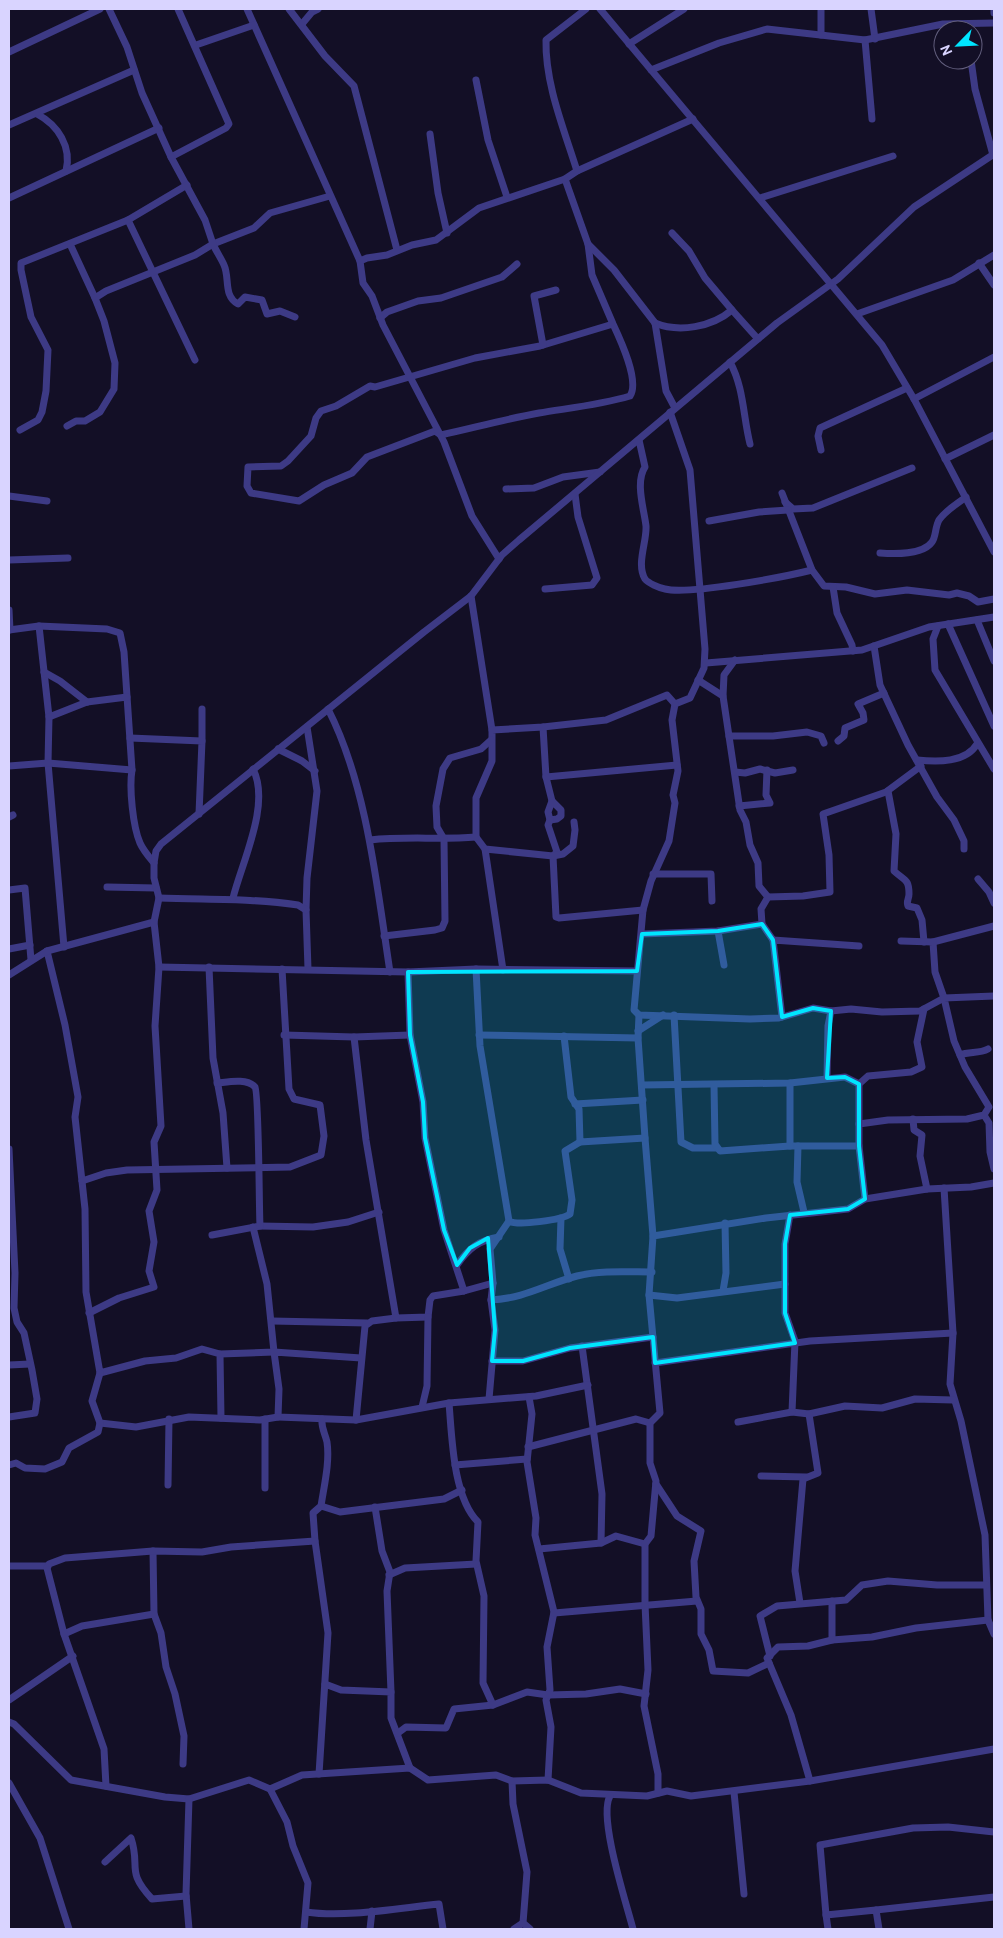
<svg xmlns="http://www.w3.org/2000/svg" width="1003" height="1938" font-family="Overpass,sans-serif">
  <style>
    .lines { fill: none; stroke-linecap: round; stroke-linejoin: round }
    .minor { stroke: #3d3a85; stroke-width: 7 }
    .marked { fill: #00e5ff; fill-opacity: 0.2; stroke: #00e5ff; stroke-width: 4; stroke-linejoin: round }
  </style>
  <rect width="100%" height="100%" fill="#130f26"/>
  <g class="lines">
    <g class="minor">
      <polyline points="247,9 360,261"/>
      <polyline points="289,9 325,56 354,86 397,250"/>
      <polyline points="600,9 882,345 914,399 994,552"/>
      <polyline points="871,9 875,39"/>
      <polyline points="994,9 994,13"/>
      <polyline points="302,24 312,12 318,9"/>
      <polyline points="821,35 821,9"/>
      <polyline points="865,40 872,119"/>
      <polyline points="629,44 684,9"/>
      <polyline points="196,45 254,25"/>
      <polyline points="9,52 100,9"/>
      <polyline points="971,60 975,89 993,155"/>
      <polyline points="651,70 719,43 767,29 865,40 943,24 994,23"/>
      <polyline points="476,80 488,140 507,197"/>
      <path d="M37,114c21,11 35,33 29,57"/>
      <polyline points="9,125 134,70"/>
      <polyline points="430,134 438,193 447,233"/>
      <polyline points="171,157 226,128 229,124 178,9"/>
      <path d="M577,171c-13,-42 -32,-87 -31,-131l40,-31"/>
      <polyline points="9,198 159,128"/>
      <polyline points="760,198 893,156"/>
      <polyline points="128,220 195,360"/>
      <polyline points="672,233 689,251 705,278 732,310"/>
      <polyline points="70,244 95,298"/>
      <path d="M588,244l4,31 21,49c7,15 27,57 17,72 -30,9 -61,12 -91,17 -33,6 -66,15 -98,22l-6,-4 -68,26 -15,16 -28,12 -25,16 -48,-8 -4,-7 1,-19 33,-1 7,-5 23,-25 5,-18 5,-7 15,-5 34,-20 5,1 100,-29 65,-12 73,-22"/>
      <polyline points="979,263 994,285"/>
      <polyline points="857,314 953,280 994,255"/>
      <path d="M295,317l-15,-6 -13,3 -5,-14 -17,-3 -7,7c-15,-8 -8,-26 -14,-39 -3,-7 -8,-14 -11,-21l41,-16 16,-15 60,-17"/>
      <polyline points="380,318 387,312 418,301 441,298 502,277 517,264"/>
      <path d="M655,323c24,10 57,4 77,-13l26,29"/>
      <polyline points="543,345 534,296 556,290"/>
      <path d="M730,362c14,26 13,54 20,82"/>
      <polyline points="914,399 994,357"/>
      <polyline points="675,408 666,391 655,323 614,270 588,244 565,179 577,171 693,119"/>
      <polyline points="670,412 690,470 705,649 704,668 690,698 675,704 672,720 678,771 673,795 675,803 669,841 651,881 643,910 634,1010 639,1015 750,1019 779,1018 813,1008 831,1011"/>
      <polyline points="67,426 76,421 85,421 100,412 114,389 115,363 104,321 95,298 106,291 195,255 213,244 205,220 171,157 142,93 127,47 109,9"/>
      <polyline points="20,430 38,420 42,412 46,391 48,350 31,317 21,270 21,263 128,220 187,185"/>
      <path d="M639,440l6,27c-10,15 -1,42 1,59 1,16 -10,38 -1,53 3,4 14,9 20,10 24,6 119,-12 147,-19"/>
      <polyline points="821,450 818,436 820,428 907,388"/>
      <polyline points="945,459 994,435"/>
      <polyline points="506,489 534,488 563,477 600,472"/>
      <polyline points="782,493 812,570 824,586 846,587 875,594 907,590 949,595 957,593 969,596 978,602 994,599"/>
      <polyline points="9,496 47,501"/>
      <polyline points="785,502 793,509 813,508 912,468"/>
      <polyline points="709,521 759,512 788,510"/>
      <path d="M880,553c13,1 43,2 52,-11 4,-5 3,-15 7,-22 7,-10 18,-16 27,-23"/>
      <polyline points="499,559 472,516 444,442 383,325 372,296 363,283 360,261 367,258 387,255 412,245 436,240 479,208 565,179"/>
      <polyline points="9,560 68,558"/>
      <polyline points="833,587 837,613 852,645 853,651"/>
      <polyline points="545,589 592,585 597,578 578,517 575,494"/>
      <polyline points="471,596 492,730"/>
      <polyline points="9,610 10,630"/>
      <polyline points="977,620 994,661"/>
      <polyline points="948,624 994,726"/>
      <path d="M39,626l68,3 13,4 4,19 8,118c-3,18 1,57 8,73 3,7 9,14 14,20"/>
      <polyline points="938,626 933,639 935,670 994,769"/>
      <polyline points="9,630 39,626 49,717 48,763 64,947"/>
      <polyline points="874,646 880,685 908,745 937,797 954,820 964,841 964,849"/>
      <polyline points="706,663 862,650 929,627 994,617"/>
      <polyline points="44,672 60,681 87,702"/>
      <polyline points="698,680 723,696 740,810 746,822 750,845 758,863 759,886 768,897 761,909 762,924"/>
      <polyline points="723,696 724,675 735,660"/>
      <path d="M328,709c39,76 49,178 62,263"/>
      <polyline points="49,717 87,702 127,697"/>
      <polyline points="307,727 317,791 307,878 306,910 308,969"/>
      <polyline points="543,727 546,777 677,765"/>
      <polyline points="729,736 773,736 807,732 821,736 824,743"/>
      <polyline points="130,738 202,741 199,814"/>
      <polyline points="202,741 202,709"/>
      <polyline points="838,741 844,736 845,728 864,720 863,713 858,704 884,693"/>
      <polyline points="278,749 302,761 315,771"/>
      <path d="M917,760c20,2 49,3 60,-16"/>
      <polyline points="9,766 48,763 132,770"/>
      <polyline points="735,772 745,773 760,769 775,773 793,770"/>
      <polyline points="546,777 552,801"/>
      <path d="M888,791l8,43 -2,37c11,10 15,8 15,23 0,5 -3,7 -1,12l9,2 5,12 2,22"/>
      <polygon points="552,801 561,810 561,816 557,819 550,820 548,812"/>
      <polyline points="739,806 770,803 766,795 767,770"/>
      <polyline points="9,817 13,815"/>
      <polyline points="550,820 548,825 557,852 553,856"/>
      <polyline points="476,837 485,849 553,856 556,917 559,918 643,910"/>
      <path d="M370,840c35,-4 70,0 106,-3v-39l16,-37v-31l51,-3 63,-7 61,-25 8,9"/>
      <polyline points="485,849 503,970"/>
      <polyline points="553,856 563,854 573,846 575,830 574,822"/>
      <polyline points="653,874 711,874 712,901"/>
      <polyline points="978,879 989,892 994,903"/>
      <polyline points="107,887 156,888"/>
      <polyline points="9,890 25,888 31,960"/>
      <polyline points="768,897 803,896 830,892 829,855 823,814 886,792 921,766"/>
      <path d="M159,898c47,2 93,0 139,7l8,5"/>
      <path d="M233,898c9,-36 38,-94 20,-129"/>
      <polyline points="718,931 724,965"/>
      <polyline points="642,934 718,931 762,924 773,940"/>
      <polyline points="384,936 435,930 442,928 445,921 444,839 437,827 436,806 443,769 450,758 481,749 491,740"/>
      <polyline points="933,942 994,926"/>
      <polyline points="9,949 30,945"/>
      <polyline points="47,951 65,1025 78,1097 75,1117 85,1209 86,1292 100,1373 145,1361 176,1358 202,1349 220,1354 221,1418"/>
      <polyline points="159,967 408,972 476,969 637,971"/>
      <polyline points="209,967 213,1058 223,1113 227,1168"/>
      <path d="M476,969l4,77 29,175c8,5 53,-1 61,-7l2,-14 -7,-49 15,-9"/>
      <polyline points="408,972 410,1035 423,1102 425,1138 444,1230 464,1291"/>
      <polyline points="9,975 47,951 154,922"/>
      <polyline points="674,1015 681,1142 693,1148 717,1148"/>
      <polyline points="782,1017 773,940 859,946"/>
      <polyline points="638,1031 663,1015"/>
      <polyline points="284,1035 354,1037 410,1035"/>
      <polyline points="479,1035 638,1038"/>
      <polyline points="564,1036 571,1097 579,1109 580,1142 645,1138 638,1038 639,1015"/>
      <polyline points="354,1037 366,1140 396,1318 428,1317 430,1300 433,1296 464,1291 493,1283"/>
      <path d="M960,1055c9,-4 19,-1 28,-6"/>
      <polyline points="827,1078 828,1026 831,1011 851,1009 882,1012 920,1011 944,998 935,972 933,942 901,941"/>
      <polyline points="790,1083 790,1146 859,1146"/>
      <polyline points="859,1084 868,1076 911,1072 922,1067 917,1042 924,1009"/>
      <polyline points="642,1085 790,1083 845,1077 859,1084 859,1124"/>
      <polyline points="714,1085 715,1144 720,1151 790,1146"/>
      <polyline points="575,1104 643,1100"/>
      <polyline points="984,1115 989,1123 990,1152 994,1169"/>
      <polyline points="913,1119 914,1130 922,1135 920,1156 927,1189"/>
      <polyline points="645,1138 653,1236"/>
      <polyline points="798,1146 797,1182 804,1212"/>
      <polyline points="9,1149 15,1273 14,1308 17,1322 24,1333 32,1370 37,1399 35,1413 9,1417"/>
      <polyline points="82,1181 106,1173 127,1170 290,1167 321,1155 324,1136 320,1105 294,1099 289,1089 282,969"/>
      <polyline points="944,1188 953,1333 950,1384 961,1421 985,1535 988,1620 994,1634"/>
      <polyline points="865,1199 859,1146 859,1124 888,1120 967,1119 984,1115 989,1107 965,1067 954,1041 944,998 994,996"/>
      <polyline points="790,1215 785,1244 785,1313 795,1341 792,1412 809,1414 845,1406 882,1408 915,1399 953,1400"/>
      <polyline points="561,1218 560,1249 569,1279"/>
      <polyline points="260,1226 313,1227 348,1222 379,1212"/>
      <path d="M212,1235l48,-9c-1,-17 -1,-133 -5,-139 -8,-9 -27,-5 -38,-4"/>
      <path d="M457,1265c11,-16 22,-25 42,-28"/>
      <polyline points="723,1291 726,1273 725,1223"/>
      <polyline points="649,1295 677,1298 785,1284"/>
      <polyline points="491,1300 493,1283 490,1249 509,1221"/>
      <polyline points="89,1313 119,1298 154,1287 149,1271 154,1242 149,1211 157,1190 154,1142 161,1126 155,1026 159,967 154,922 159,898 154,878 154,863 156,851 161,844 424,632 471,596 502,555 519,540 777,323 838,279 914,207 994,154"/>
      <polyline points="272,1321 367,1323"/>
      <polyline points="582,1346 602,1494 601,1543"/>
      <polyline points="220,1354 274,1352 267,1284 253,1227"/>
      <polyline points="361,1358 274,1352 279,1389 278,1417 356,1420 449,1403 536,1396 588,1385"/>
      <polyline points="492,1361 523,1361 570,1348 653,1337"/>
      <polyline points="655,1363 810,1341 953,1333"/>
      <polyline points="9,1365 30,1364"/>
      <polyline points="100,1373 92,1401 100,1423 136,1427 189,1417 260,1420 278,1417"/>
      <polyline points="529,1397 532,1414 527,1462 536,1518 535,1535 554,1612 547,1647 550,1690 546,1700 551,1727 548,1780"/>
      <path d="M489,1399l6,-69 -4,-30c35,-2 55,-16 86,-24 24,-6 51,-4 75,-4"/>
      <path d="M449,1403c3,35 4,94 29,119l-2,39 8,35 -1,87 10,22"/>
      <polyline points="422,1407 427,1386 428,1317"/>
      <polyline points="265,1419 265,1488"/>
      <polyline points="356,1420 365,1326 372,1321 396,1318"/>
      <polyline points="738,1422 792,1412"/>
      <polyline points="528,1447 636,1419 650,1423"/>
      <polyline points="9,1465 16,1463 25,1468 45,1469 62,1462 69,1448 98,1432 100,1423"/>
      <polyline points="455,1465 527,1459"/>
      <polyline points="761,1476 806,1477"/>
      <polyline points="656,1484 677,1516 701,1531 694,1561 696,1597 701,1609 701,1634 709,1650 713,1671 748,1673 769,1663"/>
      <polyline points="168,1485 169,1419"/>
      <polyline points="321,1506 340,1512 444,1499 462,1490"/>
      <polyline points="375,1507 382,1551 390,1572 387,1591 391,1692"/>
      <path d="M315,1541l-2,-28 8,-7c3,-20 9,-44 6,-64 -2,-9 -6,-14 -5,-23"/>
      <polyline points="539,1549 601,1543 616,1536 645,1544"/>
      <polyline points="153,1551 154,1614 161,1633 166,1667 175,1694 184,1736 183,1764"/>
      <polyline points="9,1566 48,1566"/>
      <polyline points="389,1575 405,1568 476,1564"/>
      <polyline points="800,1603 795,1571 803,1479 818,1473 809,1414"/>
      <polyline points="554,1613 697,1601"/>
      <polyline points="64,1634 82,1626 154,1614"/>
      <polyline points="832,1640 832,1601"/>
      <polyline points="770,1656 760,1616 777,1606 846,1600 862,1585 888,1581 937,1585 986,1585"/>
      <polyline points="325,1684 341,1690 391,1692 391,1718 410,1768"/>
      <polyline points="9,1700 73,1656"/>
      <polyline points="9,1722 14,1724 71,1780 165,1797 189,1799 249,1780 270,1789 287,1822 293,1846 308,1883 304,1929"/>
      <polyline points="398,1733 406,1727 446,1728 454,1709 493,1705 527,1692 548,1695 586,1694 620,1689 646,1694"/>
      <polyline points="512,1781 513,1804 527,1872 523,1923 530,1929"/>
      <polyline points="810,1781 791,1715 767,1658 778,1647 808,1646 832,1640 872,1637 916,1628 988,1620"/>
      <polyline points="9,1783 40,1838 69,1929"/>
      <polyline points="106,1786 104,1749 64,1634 47,1568 49,1564 65,1558 153,1551 202,1552 231,1547 315,1541 328,1633 319,1774"/>
      <polyline points="270,1789 302,1775 410,1768 428,1780 496,1775 512,1781 548,1780 581,1793 647,1796 667,1791 691,1796 810,1781 994,1749"/>
      <polyline points="734,1792 744,1894"/>
      <polyline points="658,1793 658,1774 644,1706 648,1670 645,1604 645,1544 651,1536 656,1481 650,1463 650,1423 660,1413 649,1295 653,1236 766,1218 848,1209 865,1199 927,1189 971,1187 994,1183"/>
      <path d="M610,1796c-12,21 16,106 23,133"/>
      <path d="M105,1862l26,-24c10,30 -6,32 21,61l34,-3"/>
      <polyline points="876,1910 994,1897"/>
      <path d="M306,1912c39,6 93,-4 133,-8l4,25"/>
      <polyline points="826,1915 828,1929"/>
      <polyline points="189,1929 186,1894 189,1799"/>
      <polyline points="370,1929 372,1911"/>
      <polyline points="514,1929 523,1923"/>
      <polyline points="879,1929 876,1910 826,1915 820,1845 913,1828 948,1827 994,1832"/>
    </g>
  </g>
  <path class="marked" d="M762,924l11,16 9,77 31,-9 18,3 -4,67 18,-1 14,7v62l6,53 -17,10 -58,6 -5,29v69l10,30 -140,20 -2,-26 -83,11 -47,13h-31l3,-31 -7,-92 -18,10 -13,17 -13,-35 -19,-92 -2,-36 -13,-67 -2,-63 229,-1 5,-37 76,-3z"/>
  <rect width="1003" height="1938" fill="none" stroke="#d9d4ff" stroke-width="20"/>
  <g transform="translate(958 45) rotate(246)"><circle r="24" fill="#130f26" stroke="#625e7d"/>
  <path d="M0-4L9 19L0 12L-9 19Z" fill="#00e5ff"/>
  <text y="-8" font-size="14" font-weight="bold" text-anchor="middle" fill="#d9d4ff">N</text>
  </g>
</svg>
